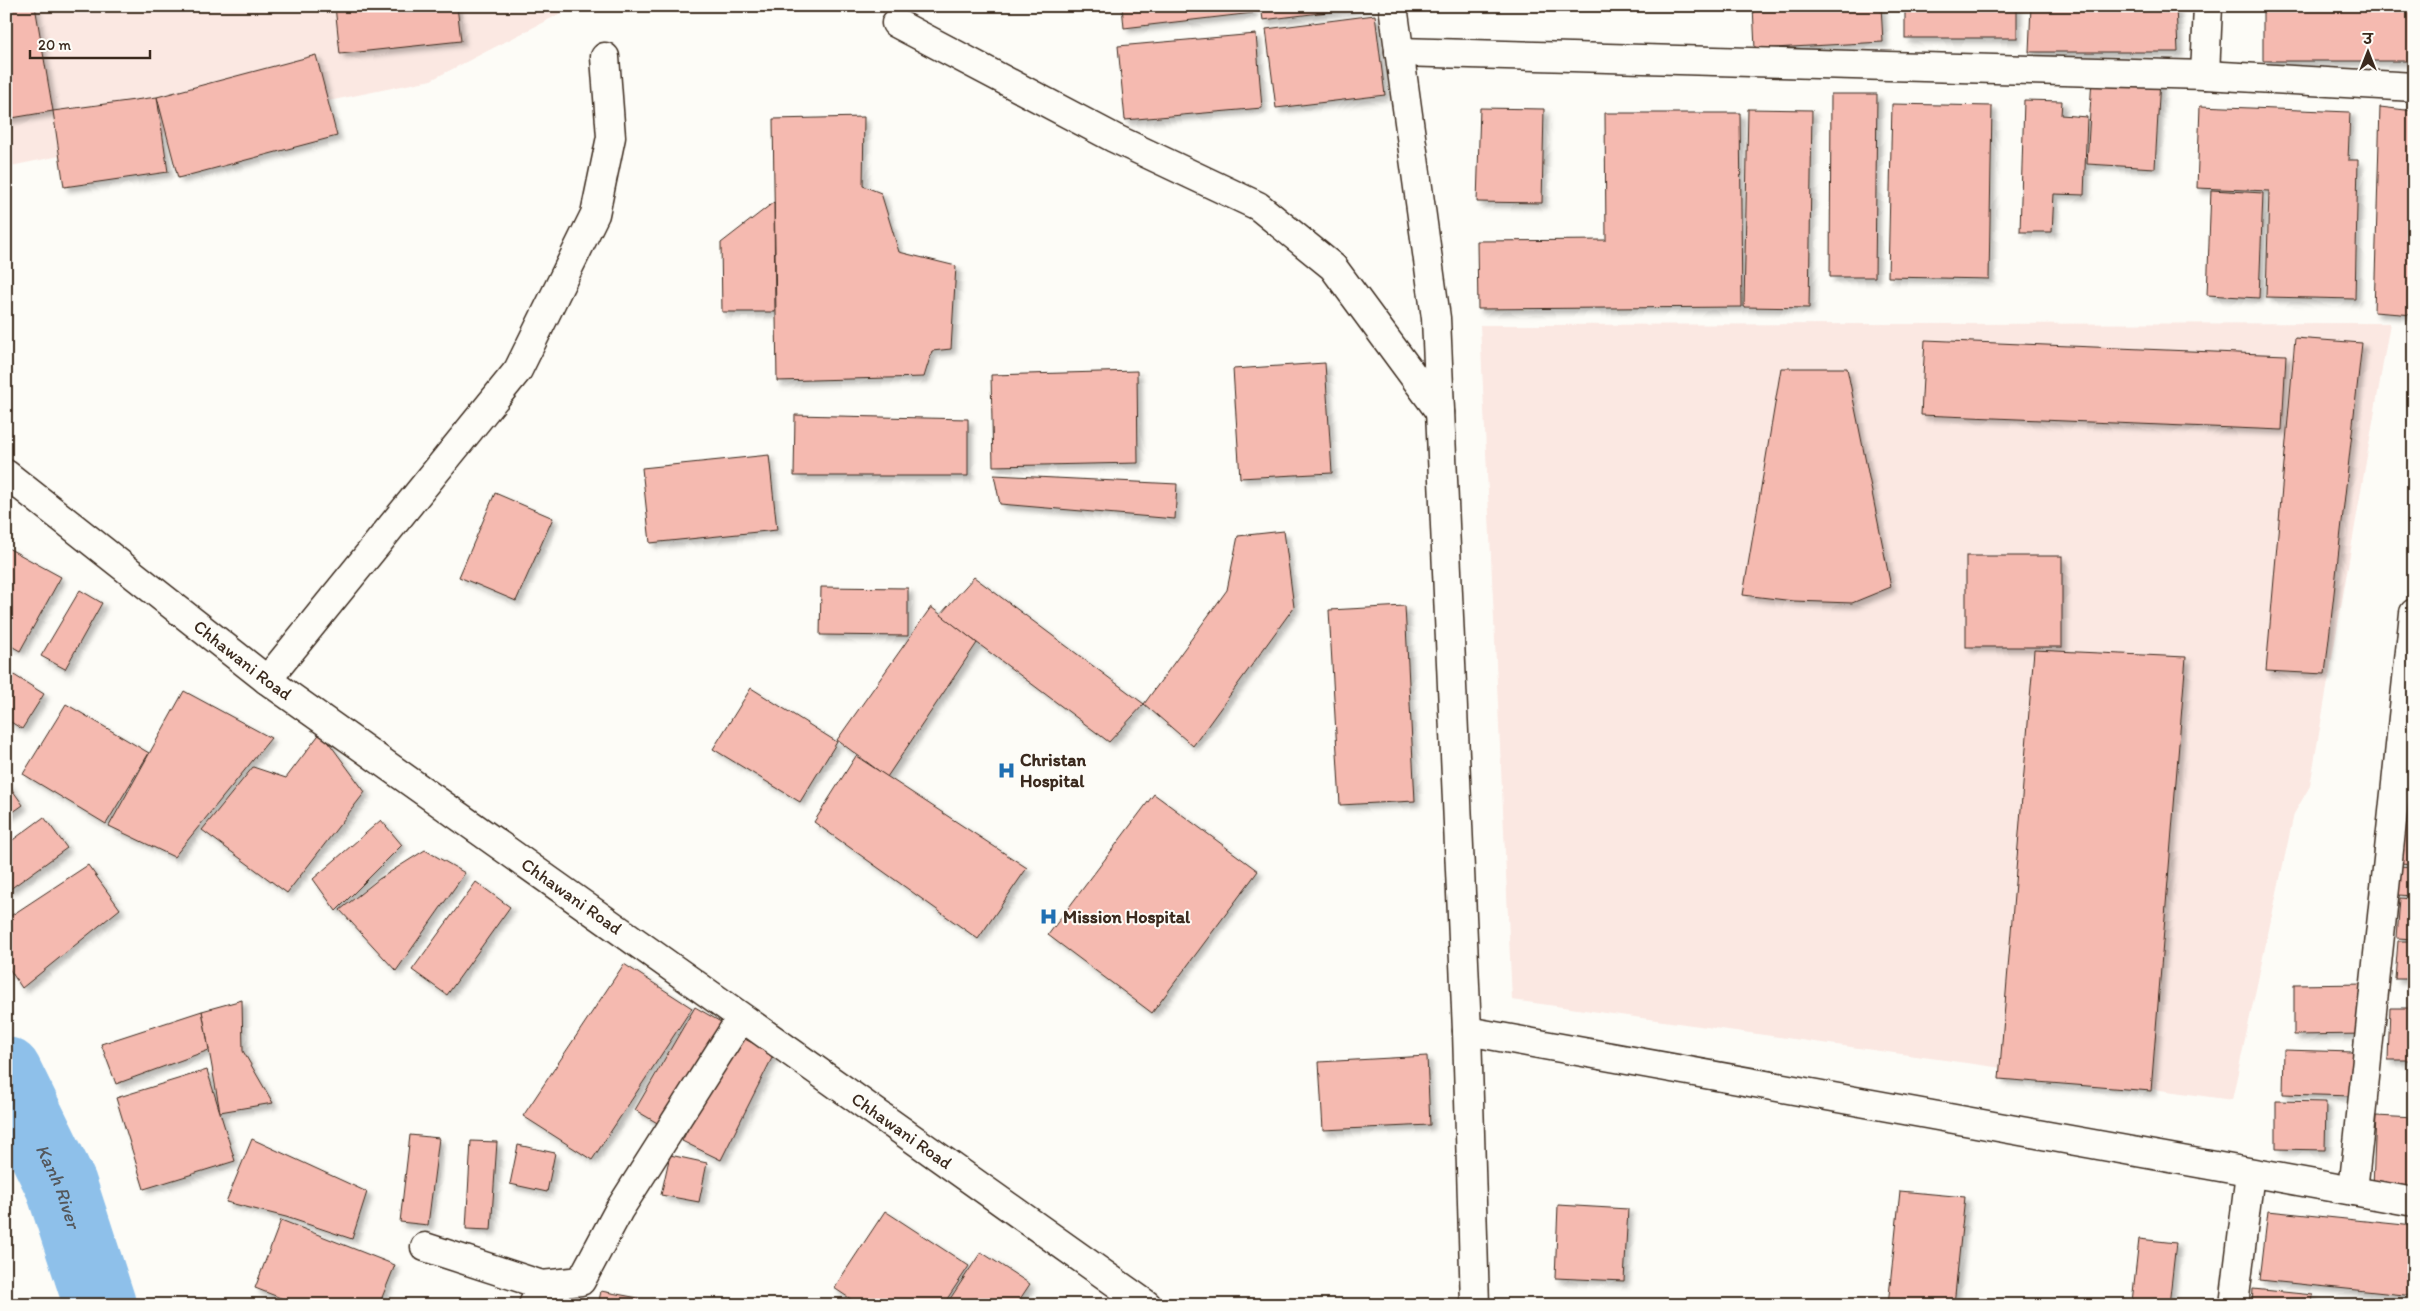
<svg xmlns="http://www.w3.org/2000/svg" width="2420" height="1311" font-family="Itim,'Playpen Sans Deva',sans-serif">
  <style>
    .built { fill: #fbe8e2 }
    .lines { fill: none; stroke-linecap: round; stroke-linejoin: round }
    .river { stroke: #8ec0ea; stroke-width: 72 }
    .building { fill: #f5bab0; stroke: #3b2a1e; filter: url(#shadow) }
    .minor-casing { stroke: #3b2a1e; stroke-width: 31 }
    .minor { stroke: #fdfcf7; stroke-width: 28 }
    .labels { text-anchor: middle; stroke-width: 4; stroke-linejoin: round; paint-order: stroke }
    .street-label { font-size: 18px; fill: #3b2a1e; stroke: #fdfcf7 }
    .poi-label { font-size: 18px; font-weight: bold; fill: #3b2a1e; stroke: #fdfcf7; text-anchor: start }
    .water-label { font-size: 19px; font-style: italic; fill: #54575b; stroke: #fdfcf7 }
  </style>
  <defs>
    <filter id="shadow"><feDropShadow dx="4.5" dy="4.5" stdDeviation="2.5" flood-color="#0004"/></filter>
  </defs>
  <rect width="100%" height="100%" fill="#fdfcf7"/>
  <filter id="ink" filterUnits="userSpaceOnUse"><feTurbulence type="fractalNoise" baseFrequency=".02" numOctaves="2"/><feDisplacementMap in="SourceGraphic" scale="10" xChannelSelector="R" yChannelSelector="G"/><feConvolveMatrix kernelMatrix="1 2 1 2 8 2 1 2 1" color-interpolation-filters="sRGB"/></filter>
  <g filter="url(#ink)">
    <g class="built">
      <polygon points="6,6 575,6 431,80 6,167"/>
      <polygon points="2390,323 2310,786 2294,814 2232,1100 1512,1000 1480,325"/>
    </g>
    <g class="lines">
      <path class="river" id="s1" d="M6,1073l55,112 39,120"/>
    </g>
    <g class="building">
      <polygon points="6,6 35,6 53,111 6,119"/>
      <polygon points="335,6 457,6 461,41 340,54"/>
      <polygon points="1122,6 1252,6 1253,13 1124,28"/>
      <polygon points="1261,6 1368,6 1368,7 1263,20"/>
      <polygon points="1753,6 1881,6 1883,42 1755,49"/>
      <rect x="1905" y="6" width="112" height="32"/>
      <polygon points="2031,6 2176,6 2178,52 2029,52"/>
      <rect x="2263" y="6" width="151" height="55"/>
      <polygon points="1375,15 1385,95 1276,108 1266,29"/>
      <polygon points="1256,34 1262,108 1125,120 1118,46"/>
      <polygon points="316,55 337,136 178,178 157,97"/>
      <polygon points="2092,77 2160,79 2155,168 2087,164"/>
      <polygon points="1831,94 1877,94 1875,277 1830,277"/>
      <polygon points="157,97 168,172 64,187 53,111"/>
      <polygon points="2024,100 2062,101 2061,115 2087,117 2084,195 2054,194 2052,232 2020,232"/>
      <polygon points="1892,104 1992,106 1989,279 1888,277"/>
      <polygon points="2200,106 2350,112 2348,160 2358,160 2355,299 2266,297 2269,191 2197,188"/>
      <polygon points="2380,107 2414,111 2414,315 2374,312"/>
      <polygon points="1480,108 1544,109 1542,203 1477,202"/>
      <polygon points="1748,109 1812,110 1809,308 1744,307"/>
      <polygon points="1605,113 1740,113 1742,307 1478,309 1477,241 1606,240"/>
      <polygon points="864,117 863,186 881,193 899,252 956,266 951,349 932,351 924,377 777,381 773,119"/>
      <polygon points="2211,190 2263,193 2259,298 2207,295"/>
      <polygon points="774,202 775,312 722,312 721,243"/>
      <polygon points="2295,338 2362,343 2325,674 2266,671"/>
      <polygon points="1925,340 2286,355 2282,430 1921,415"/>
      <polygon points="1325,363 1332,473 1240,478 1233,369"/>
      <polygon points="1781,368 1847,368 1891,587 1852,603 1794,601 1743,595"/>
      <polygon points="1137,371 1138,463 993,466 991,375"/>
      <polygon points="795,415 968,419 968,476 794,476"/>
      <polygon points="769,455 777,530 650,543 642,468"/>
      <polygon points="994,475 1177,484 1175,519 1000,504"/>
      <polygon points="495,493 553,518 516,601 459,577"/>
      <polygon points="1284,531 1294,607 1193,746 1144,704 1227,590 1238,536"/>
      <polygon points="6,547 61,577 20,651 6,643"/>
      <rect x="1966" y="556" width="96" height="91"/>
      <polygon points="974,577 1144,704 1109,742 940,615"/>
      <polygon points="821,587 908,588 908,636 820,635"/>
      <polygon points="80,590 102,603 65,669 41,656"/>
      <polygon points="1405,606 1415,801 1340,805 1329,610"/>
      <polygon points="931,607 977,643 887,777 837,740"/>
      <polygon points="2034,650 2186,657 2151,1091 1999,1079"/>
      <polygon points="6,670 44,694 22,729 6,719"/>
      <polygon points="751,688 837,742 800,802 713,749"/>
      <polygon points="184,691 271,738 174,857 109,826"/>
      <polygon points="66,704 149,753 106,824 23,774"/>
      <polygon points="321,732 365,792 287,893 202,830 253,767 286,778"/>
      <polygon points="856,756 1027,868 978,939 814,822"/>
      <polygon points="2408,758 2414,759 2414,784 2407,784"/>
      <polygon points="6,781 23,805 6,817"/>
      <polygon points="2411,792 2414,792 2414,822 2409,822"/>
      <polygon points="1154,794 1258,871 1152,1013 1048,935"/>
      <polygon points="44,817 67,848 6,892 6,845"/>
      <polygon points="381,820 402,845 336,911 313,879"/>
      <polygon points="2402,824 2414,824 2414,864 2400,863"/>
      <polygon points="425,850 465,873 396,971 340,910 379,879"/>
      <polygon points="88,865 120,909 22,988 6,964 6,919"/>
      <polygon points="2400,866 2414,867 2414,896 2398,895"/>
      <polygon points="476,882 510,907 447,995 412,970"/>
      <polygon points="2400,898 2414,899 2414,939 2397,938"/>
      <polygon points="2398,941 2414,941 2414,979 2395,979"/>
      <polygon points="624,964 692,1008 592,1160 523,1116"/>
      <polygon points="2366,984 2366,1034 2294,1035 2294,985"/>
      <polygon points="242,1000 243,1051 273,1103 220,1112 202,1011"/>
      <polygon points="695,1007 726,1025 666,1128 635,1110"/>
      <polygon points="2390,1008 2414,1008 2414,1060 2388,1060"/>
      <polygon points="202,1011 209,1050 116,1084 101,1044"/>
      <polygon points="735,1034 774,1054 721,1160 682,1141"/>
      <polygon points="2284,1050 2353,1052 2352,1096 2283,1094"/>
      <polygon points="1427,1056 1430,1125 1323,1130 1319,1062"/>
      <polygon points="207,1070 235,1161 144,1189 116,1098"/>
      <polygon points="2276,1101 2326,1102 2325,1150 2276,1149"/>
      <polygon points="2376,1116 2414,1118 2414,1188 2373,1186"/>
      <polygon points="410,1135 439,1138 428,1225 400,1222"/>
      <polygon points="252,1139 367,1192 352,1239 286,1217 226,1202"/>
      <polygon points="471,1141 497,1142 491,1230 466,1229"/>
      <polygon points="518,1145 555,1153 547,1192 510,1184"/>
      <polygon points="670,1155 707,1163 699,1202 661,1195"/>
      <polygon points="1900,1191 1965,1197 1954,1305 1888,1305"/>
      <polygon points="1558,1205 1628,1209 1624,1281 1555,1278"/>
      <polygon points="885,1211 969,1266 943,1305 860,1305 834,1288"/>
      <polygon points="2268,1211 2414,1226 2414,1296 2260,1280"/>
      <polygon points="281,1220 395,1265 379,1305 299,1305 255,1288"/>
      <polygon points="2139,1239 2176,1243 2169,1305 2132,1302"/>
      <polygon points="981,1252 1030,1284 1016,1305 946,1305"/>
      <polygon points="2253,1289 2313,1295 2312,1305 2252,1305"/>
      <polygon points="601,1291 638,1298 637,1305 598,1305"/>
      <polygon points="17,1301 18,1305 6,1305 6,1304"/>
    </g>
    <g class="lines">
      <defs>
        <g id="minor">
          <polyline points="1393,6 1436,318 1467,1031 1475,1305"/>
          <polyline points="896,23 1114,138 1258,206 1333,267 1440,412"/>
          <polyline points="1399,52 2205,75 2414,87"/>
          <polyline points="2205,75 2208,6"/>
          <path id="s2" d="M6,474l261,206 880,625"/>
          <polyline points="267,680 518,370 595,214 611,137 605,57"/>
          <polyline points="1467,1031 2414,1202"/>
          <polyline points="2353,1191 2414,613"/>
          <polyline points="425,1247 542,1285"/>
          <polyline points="533,1305 542,1285 581,1281 619,1210 741,1018"/>
          <polyline points="2234,1305 2250,1173"/>
        </g>
      </defs>
      <use href="#minor" class="minor-casing"/>
      <use href="#minor" class="minor"/>
    </g>
  </g>
  <defs>
    <symbol id="hospital-bare" viewBox="-9 -9 18 18"><path d="M-5-5h3v3.5h4V-5h3V5h-3V1.5h-4V5h-3Z" fill="#1f6fb2" stroke="#fdfcf7" stroke-width="2.5" paint-order="stroke"/></symbol>
  </defs>
  <g fill-rule="evenodd">
    <use href="#hospital-bare" x="994" y="758" width="25" height="25"/>
    <use href="#hospital-bare" x="1036" y="904" width="25" height="25"/>
  </g>
  <g class="labels">
    <g class="street-label">
      <text dy="6" stroke="none"><textPath href="#s2" startOffset="301">Chhawani Road</textPath></text>
      <text dy="6" stroke="none"><textPath href="#s2" startOffset="706">Chhawani Road</textPath></text>
      <text dy="6" stroke="none"><textPath href="#s2" startOffset="1111">Chhawani Road</textPath></text>
    </g>
    <g class="poi-label">
      <text x="1020" y="766">Christan<tspan x="1020" dy="21">Hospital</tspan></text>
      <text x="1063" y="923">Mission Hospital</text>
    </g>
    <g class="water-label">
      <text dy="7" stroke="none"><textPath href="#s1" startOffset="125">Kanh River</textPath></text>
    </g>
  </g>
  <rect width="2420" height="1311" fill="none" stroke="#fdfcf7" stroke-width="25"/>
  <rect x="12" y="12" width="2395" height="1286" fill="none" stroke="#3b2a1e" stroke-width="2" filter="url(#ink)"/>
  <g transform="translate(2368 52)" stroke="#fdfcf7" stroke-width="4" paint-order="stroke">
  <path d="M0-4L9 19L0 12L-9 19Z" fill="#3b2a1e"/>
  <text y="-8" font-size="14" font-weight="bold" text-anchor="middle" fill="#3b2a1e">उ</text>
  </g>
  <path d="M30 50v8h120v-8" fill="none" stroke="#3b2a1e" stroke-width="2.5"/>
  <text x="38" y="50" font-size="15" fill="#3b2a1e" stroke="#fdfcf7" stroke-width="4" paint-order="stroke">20 m</text>
</svg>
